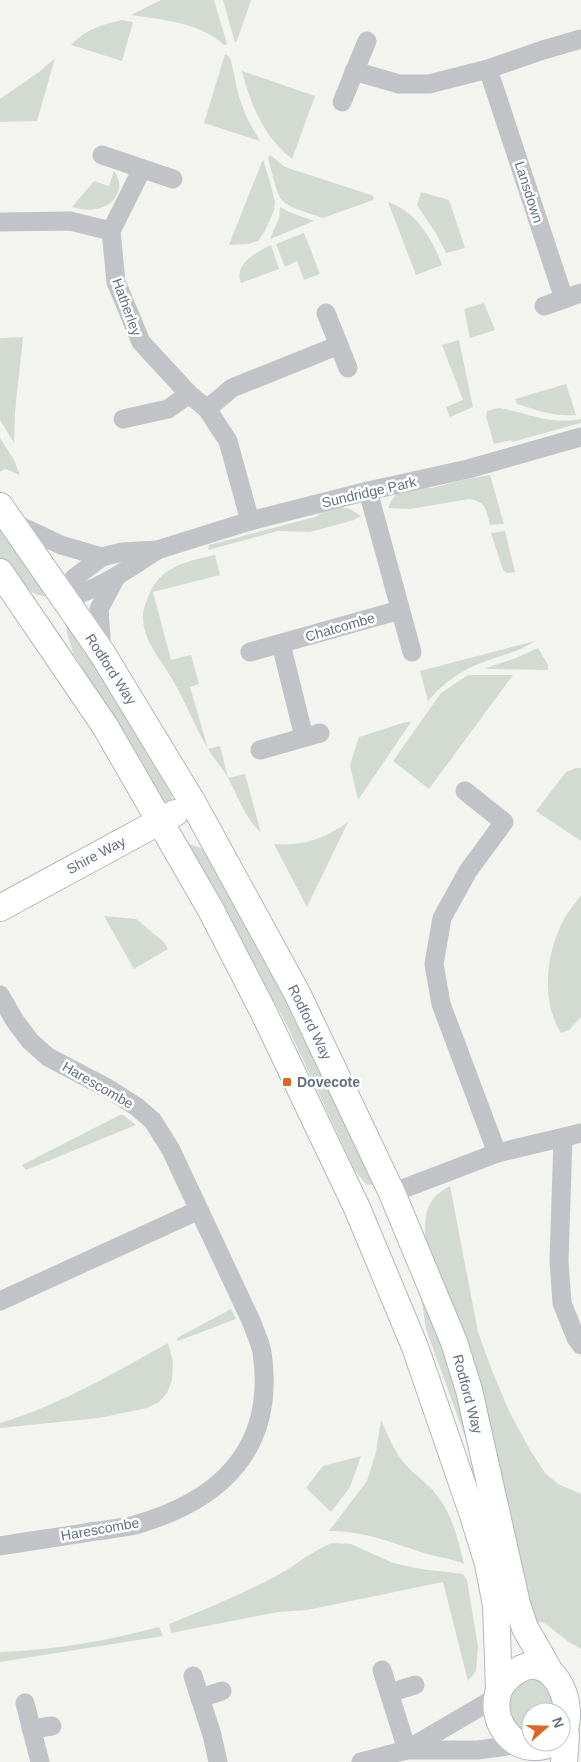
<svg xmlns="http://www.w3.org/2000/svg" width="581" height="1762" font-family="Arial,sans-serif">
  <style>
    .green { fill: #d3dad1 }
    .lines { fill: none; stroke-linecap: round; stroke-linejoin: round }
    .secondary-casing { stroke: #b3b7bc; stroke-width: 28 }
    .street { stroke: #c1c3c7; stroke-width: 19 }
    .secondary { stroke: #fff; stroke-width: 26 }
    .poi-dot { fill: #dd6626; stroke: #fff; stroke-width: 2 }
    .labels { text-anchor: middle; stroke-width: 5; stroke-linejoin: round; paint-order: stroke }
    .street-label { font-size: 14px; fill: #637080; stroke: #fff }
    .poi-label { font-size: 14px; font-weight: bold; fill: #637080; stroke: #fff; text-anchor: start }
  </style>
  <rect width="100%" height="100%" fill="#f3f4ef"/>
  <g class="green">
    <path d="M161,0h53l13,44 -3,1c-25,-23 -61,-25 -93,-30z"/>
    <polygon points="223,0 251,0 237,41 235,43"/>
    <path d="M122,20l11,2 -11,39 -51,-16c17,-17 28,-19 51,-25z"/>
    <polygon points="225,54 229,57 231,61 239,97 247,118 260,141 204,123"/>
    <polygon points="55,58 37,121 0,122 0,99 39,72"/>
    <path d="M242,71l73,25 -23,63c-28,-22 -41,-53 -50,-88z"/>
    <path d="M270,155l15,12 89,29 -1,4 -50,18c-10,-4 -35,-10 -41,-18 -6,-6 -11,-33 -14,-42z"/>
    <polygon points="263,159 271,186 275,202 274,210 265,231 258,241 248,244 229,245"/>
    <path d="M114,171c10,12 5,30 -11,36 -10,4 -21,3 -31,0l22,-26 15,5z"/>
    <polygon points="421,192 449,200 465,248 446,253 437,235 417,205"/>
    <path d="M388,202c28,9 44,37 54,63l-26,10z"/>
    <polygon points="280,207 289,212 314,221 270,239 279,218"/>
    <polygon points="304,233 320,274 304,280 297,261 285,267 276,244"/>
    <path d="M271,245l8,24 -38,14c-8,-19 16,-31 30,-38z"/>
    <polygon points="484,303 495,330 470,338 464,309"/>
    <polygon points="23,337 15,412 14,443 0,420 0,338"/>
    <polygon points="459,340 473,407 450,417 446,407 463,400 442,345"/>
    <path d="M566,384l10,31c-22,2 -39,-5 -59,-11l-2,-5z"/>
    <path d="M499,408c31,5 49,17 82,11v4l-69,19 -1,-2 -17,4 -8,-28 1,-5z"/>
    <polygon points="0,438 14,460 20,475 5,469 0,472"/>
    <path d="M490,475l14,49 -14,1c-4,-15 -3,-23 -21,-26l-59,10 -22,-1 3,-7 6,-7 27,-7 8,1 30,-8z"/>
    <polygon points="340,507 350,509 361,516 354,520 310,532 278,531 208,550 209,545 315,517 327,510"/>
    <path d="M0,523l47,73c-14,3 -44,-25 -47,-37 0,-11 0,-25 0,-36z"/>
    <polygon points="505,531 515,572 507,573 503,570 491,533"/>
    <path d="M215,555l5,20 -67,17 18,68 20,-5 8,29 -9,3 18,62 12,-3 8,32 17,-4 16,59c-17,-16 -22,-35 -33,-55 -6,-11 -15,-20 -21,-31 -13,-22 -22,-46 -35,-68 -11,-20 -30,-39 -29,-64 0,-5 2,-10 4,-15 11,-33 37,-38 68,-45z"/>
    <polygon points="70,622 127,708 142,744 172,796 172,801 164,805 111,725 98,693 73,653 67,633 66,624"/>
    <path d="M535,641c-13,9 -28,13 -43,18 -27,9 -45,20 -64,42l-8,-30z"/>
    <polygon points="538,648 548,665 548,670 487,669 486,668 516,658"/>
    <polygon points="468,675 513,675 429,789 393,761 441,693"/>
    <polygon points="406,722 411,722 358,800 350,765 359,737"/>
    <polygon points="576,768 581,768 581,841 536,811 566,772"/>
    <path d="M348,822l-41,85 -33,-63c29,2 51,-5 74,-22z"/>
    <polygon points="189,844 206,850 295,1016 374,1184 372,1185 366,1184 355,1171 285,1021 186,846"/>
    <path d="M581,895v122l-12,13 -8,3c-21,-34 -15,-81 4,-116 5,-7 11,-15 16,-22z"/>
    <polygon points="104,916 136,919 164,942 168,949 134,969"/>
    <polygon points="122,1114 136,1125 26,1170 22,1165"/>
    <path d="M450,1186l28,146 13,36 19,45 20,37 15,23 13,11 23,10v155l-12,-7 -26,-20 -8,1 -110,-386c0,-26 1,-38 25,-51z"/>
    <polygon points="420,1290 455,1380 468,1445 426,1329"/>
    <polygon points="231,1309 236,1319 178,1341 177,1338"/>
    <path d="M168,1343l5,18 -1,19 -5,13 -8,9 -12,6 -48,10 -99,10v-5c60,-18 114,-50 168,-80z"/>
    <path d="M381,1420c7,15 13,32 24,44 9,11 22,18 30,29 17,20 23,46 29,71 -11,-5 -22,-6 -33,-9 -34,-10 -66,-25 -102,-24l38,-50 9,-29z"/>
    <polygon points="361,1456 350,1487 331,1512 306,1488 323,1466"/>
    <path d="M332,1543l19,1 42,19 28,6 42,5 4,6 11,67 -2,24 -8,10 -25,-99 -136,28 -29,2 -107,21 -2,-9c40,-16 79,-32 116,-53 16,-10 29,-21 47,-28z"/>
    <path d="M159,1627l4,9 -163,26v-10c53,-2 107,-11 159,-25z"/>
    <path d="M541,1678l20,34h-30v23c-6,-1 -9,-4 -13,-8 -22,-22 -4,-47 23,-49z"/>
  </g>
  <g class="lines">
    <defs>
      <g id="secondary">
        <polyline points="0,506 102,653 193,803 297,993 392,1193 454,1342 469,1390 517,1604 525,1628 548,1668"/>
        <polyline points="0,572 105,726 211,910 263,1011 357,1208 415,1347 473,1515 488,1564 496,1605 499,1689"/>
        <polyline points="0,908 175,813"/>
        <path d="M556,1742c-6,2 -13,5 -19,5 -26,2 -44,-25 -40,-49 1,-8 5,-15 11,-20 40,-39 73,25 53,60"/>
        <polyline points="564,1762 566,1734"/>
      </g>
    </defs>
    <use href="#secondary" class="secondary-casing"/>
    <g class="street">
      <polyline points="488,69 564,299 581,293"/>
      <polyline points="354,71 399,84 429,84 488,69 543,50 581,39"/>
      <polyline points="342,102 367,41"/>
      <polyline points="102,155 173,179"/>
      <polyline points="142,169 111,231 116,282 141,342 189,394 207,409 228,441 250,521"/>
      <polyline points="0,222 70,221 111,231"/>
      <polyline points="544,306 564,299"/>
      <polyline points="326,313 348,368"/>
      <polyline points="207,409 232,388 339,345"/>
      <polyline points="123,419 168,409 189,394"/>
      <polyline points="368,491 412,652"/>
      <polyline points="12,522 61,545 102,557"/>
      <polyline points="63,599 74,578 102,557 122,552 157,550 250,521 368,491 468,469 581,437"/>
      <path d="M63,599c35,-9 64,-29 94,-49"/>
      <polyline points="281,644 304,737"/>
      <polyline points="102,652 99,609 116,577"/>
      <polyline points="250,652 400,610"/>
      <polyline points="260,750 320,733"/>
      <polyline points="465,791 504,822 468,871 442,918 434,964 441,1004 497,1153"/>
      <path d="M0,995l15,26 15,20 18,16 61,32 28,18 16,14 18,29 81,173c3,9 8,19 10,29 14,95 -39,148 -127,173 -14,3 -30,5 -45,7 -30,5 -60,9 -90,14"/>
      <polyline points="563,1138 559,1261 562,1303 576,1338 581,1345"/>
      <polyline points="392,1193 497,1153 581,1133"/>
      <polyline points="0,1301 199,1210"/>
      <polyline points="382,1670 407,1750"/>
      <polyline points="193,1676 212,1735 218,1762"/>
      <polyline points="389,1693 415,1685"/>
      <polyline points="200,1698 222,1691"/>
      <polyline points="25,1703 40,1762"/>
      <polyline points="31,1729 52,1726"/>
      <polyline points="408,1749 497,1697"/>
      <polyline points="361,1762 407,1750 478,1750 521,1744"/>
    </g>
    <use href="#secondary" class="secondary"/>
  </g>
  <rect class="poi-dot" x="282" y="1077" width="10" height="10" rx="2.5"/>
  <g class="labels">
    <g class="street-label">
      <text transform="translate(529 192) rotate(72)" y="5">Lansdown</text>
      <text transform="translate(127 307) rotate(70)" y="5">Hatherley</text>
      <text transform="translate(369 492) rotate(-13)" y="5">Sundridge Park</text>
      <text transform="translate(340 627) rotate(-16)" y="5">Chatcombe</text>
      <text transform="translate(111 669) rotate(57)" y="5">Rodford Way</text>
      <text transform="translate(96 855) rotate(-28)" y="5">Shire Way</text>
      <text transform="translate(310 1022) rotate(64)" y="5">Rodford Way</text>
      <text transform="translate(98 1085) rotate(30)" y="5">Harescombe</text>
      <text transform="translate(468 1394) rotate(75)" y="5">Rodford Way</text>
      <text transform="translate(100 1529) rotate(-10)" y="5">Harescombe</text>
    </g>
    <g class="poi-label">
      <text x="297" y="1087">Dovecote</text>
    </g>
  </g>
  <g transform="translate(546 1727) rotate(70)"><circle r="24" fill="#ffffff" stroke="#c1c6cc"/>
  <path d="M0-4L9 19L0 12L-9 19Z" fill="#dd6626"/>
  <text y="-8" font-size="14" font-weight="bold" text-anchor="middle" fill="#637080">N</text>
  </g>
</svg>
